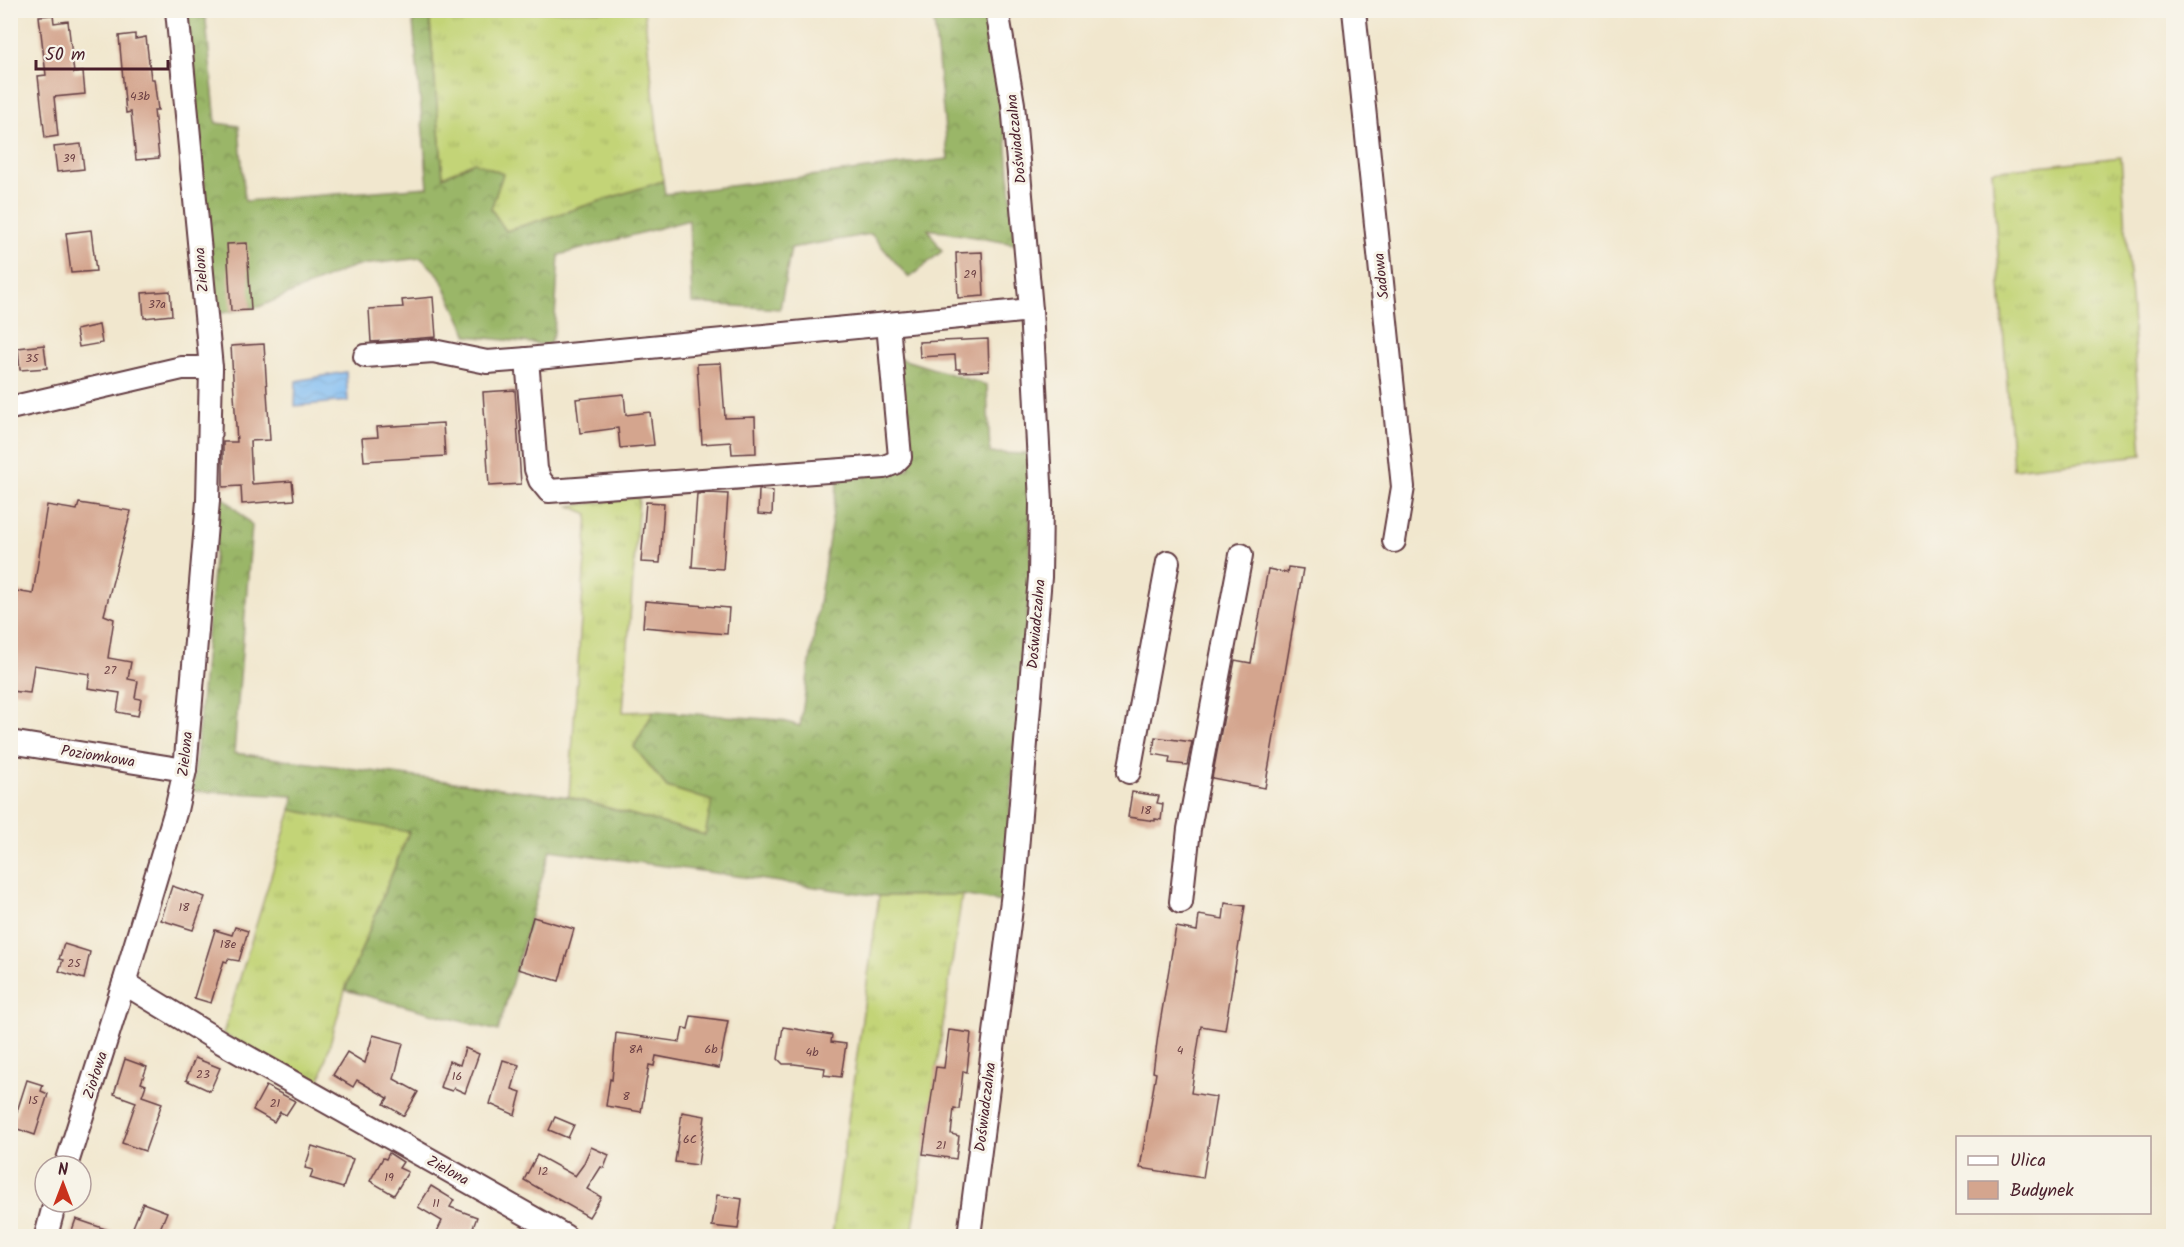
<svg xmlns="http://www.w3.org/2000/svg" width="2184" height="1247" font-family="Kalam,sans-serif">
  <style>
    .grass { fill: url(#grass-tufts); stroke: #867a51; stroke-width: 1.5 }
    .forest { fill: url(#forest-crowns); stroke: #726a4a; stroke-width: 1.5 }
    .water { fill: url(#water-waves); stroke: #666e8f; stroke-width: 1.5 }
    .building { fill: #d4a58e }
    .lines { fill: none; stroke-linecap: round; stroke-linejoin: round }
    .minor-casing { stroke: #633d43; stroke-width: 26 }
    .minor { stroke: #fff; stroke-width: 22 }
    .labels { text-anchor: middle; stroke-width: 6; stroke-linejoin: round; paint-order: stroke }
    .number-label { font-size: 12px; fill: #6c4044 }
    .street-label { font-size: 15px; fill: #4a1f2b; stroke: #f7f3e8 }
  </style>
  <defs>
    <pattern id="grass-tufts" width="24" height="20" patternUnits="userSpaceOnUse" patternTransform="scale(1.5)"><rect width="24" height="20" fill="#c3d477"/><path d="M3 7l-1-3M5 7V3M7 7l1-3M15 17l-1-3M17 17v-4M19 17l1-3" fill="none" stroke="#a9b667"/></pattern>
    <pattern id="forest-crowns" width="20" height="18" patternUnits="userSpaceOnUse" patternTransform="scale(1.5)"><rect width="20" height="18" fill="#9ab668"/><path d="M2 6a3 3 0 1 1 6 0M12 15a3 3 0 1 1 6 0" fill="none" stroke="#809356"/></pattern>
    <pattern id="water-waves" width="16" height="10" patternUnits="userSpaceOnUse" patternTransform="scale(1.5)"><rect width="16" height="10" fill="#81bdf3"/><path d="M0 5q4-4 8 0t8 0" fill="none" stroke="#71a2d0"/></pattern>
  </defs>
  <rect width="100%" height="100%" fill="#f7f3e8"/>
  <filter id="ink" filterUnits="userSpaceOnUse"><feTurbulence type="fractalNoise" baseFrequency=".0167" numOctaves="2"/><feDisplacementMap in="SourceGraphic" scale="12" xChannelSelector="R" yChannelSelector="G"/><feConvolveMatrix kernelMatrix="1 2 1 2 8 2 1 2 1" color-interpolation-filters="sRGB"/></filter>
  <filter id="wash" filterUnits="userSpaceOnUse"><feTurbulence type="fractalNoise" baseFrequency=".008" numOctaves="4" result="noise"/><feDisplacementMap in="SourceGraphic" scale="24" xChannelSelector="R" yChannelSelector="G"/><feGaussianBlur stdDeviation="1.35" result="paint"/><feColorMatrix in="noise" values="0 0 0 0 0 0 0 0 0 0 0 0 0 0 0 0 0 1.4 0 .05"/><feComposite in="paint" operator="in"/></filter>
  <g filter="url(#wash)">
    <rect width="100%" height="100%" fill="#f1e7ce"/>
    <g class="grass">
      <polygon points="429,11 644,11 663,181 506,231 491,209 443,177"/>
      <polygon points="2121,157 2142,455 2013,469 1992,171"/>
      <polygon points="639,497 623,712 654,711 634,747 667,787 713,801 705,835 569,797 588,514 570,506"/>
      <polygon points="291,810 409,831 345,990 318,1087 223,1034"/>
      <polygon points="962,895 912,1236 832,1236 879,896"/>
    </g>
    <g class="forest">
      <polygon points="187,11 205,11 216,123 239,126 245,201 428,187 412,11 429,11 443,177 474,162 503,174 491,209 506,231 663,181 665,194 948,159 933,11 986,11 1003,101 1015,244 928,229 942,251 909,278 871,234 791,248 780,309 692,303 689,220 559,255 554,333 549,345 468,336 439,275 421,258 354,266 259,307 216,314"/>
      <polygon points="898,358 987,385 990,453 1029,454 1031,570 1002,902 962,895 879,896 550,850 498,1031 345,990 409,832 291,810 294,796 193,791 220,494 252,525 234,753 569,797 705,835 712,801 667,787 634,747 654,711 780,720 800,726 838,480 909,469"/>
    </g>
    <polygon class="water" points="346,372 348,401 295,406 296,381"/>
    <g id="blocks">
      <g class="building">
        <polygon points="53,15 54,23 68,21 74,73 83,72 85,94 54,97 58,136 45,138 38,76 46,75 39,16"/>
        <polygon points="135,34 135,39 146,37 151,79 154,79 158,110 154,110 159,158 136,160 131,112 126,113 119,36"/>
        <polygon points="81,144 84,169 57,172 54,147"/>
        <polygon points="91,230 96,271 71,273 66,233"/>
        <polygon points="247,243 251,310 231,311 227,244"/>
        <polygon points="982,252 984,296 958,298 956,253"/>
        <polygon points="170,291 172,315 144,318 142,293"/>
        <polygon points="433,297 436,337 371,342 369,309 403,307 402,300"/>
        <polygon points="99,325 102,343 79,347 76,330"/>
        <polygon points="988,339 989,371 960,372 960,369 956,369 955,355 920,357 919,342"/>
        <polygon points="264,344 270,440 250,441 252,484 292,481 294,500 242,504 241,486 223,487 223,442 237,442 231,346"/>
        <polygon points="44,345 47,368 20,370 18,348"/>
        <polygon points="721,363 725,418 755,417 756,453 732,454 731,442 702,444 697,364"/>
        <polygon points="515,390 521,484 489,486 483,392"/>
        <polygon points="624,394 626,415 650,412 654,445 620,448 618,428 580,433 576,399"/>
        <polygon points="443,423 445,456 364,461 362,438 378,437 377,427"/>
        <polygon points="759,490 773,491 772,515 758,514"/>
        <polygon points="710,493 728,494 723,569 692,567 697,494"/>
        <polygon points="646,502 664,503 660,563 641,562"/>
        <polygon points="79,503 131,511 104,615 114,619 108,658 131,662 128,679 138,681 135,698 141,699 138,716 117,712 120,693 88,688 90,674 34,665 30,693 10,691 10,590 33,594 47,505 77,510"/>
        <polygon points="1288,567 1303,569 1265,788 1212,778 1235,660 1251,663 1268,569 1287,573"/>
        <polygon points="645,601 729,608 727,634 643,627"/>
        <polygon points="1155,737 1192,742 1187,765 1169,763 1170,757 1153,754"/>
        <polygon points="1132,792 1159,796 1157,803 1163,804 1161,820 1155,819 1155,821 1128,817"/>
        <polygon points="172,886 205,897 193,930 161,920"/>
        <polygon points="1225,903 1245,906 1225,1030 1201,1026 1191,1093 1216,1097 1203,1178 1140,1168 1156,1073 1153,1072 1158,1035 1176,927 1197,931 1199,915 1223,919"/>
        <polygon points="533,917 574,929 559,981 518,969"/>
        <polygon points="235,927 248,931 239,961 228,959 227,962 224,961 211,1003 194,998 215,930 232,935"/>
        <polygon points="64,944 90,952 84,979 59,971 63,960 59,959"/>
        <polygon points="691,1016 728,1021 719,1068 656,1056 654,1066 649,1065 641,1112 606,1106 610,1079 612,1080 616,1033 680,1042 683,1028 688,1029"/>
        <polygon points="783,1027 832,1035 831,1042 846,1044 841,1077 824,1075 825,1068 794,1064 783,1064 778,1059"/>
        <polygon points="949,1030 971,1033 967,1072 963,1071 959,1109 954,1108 951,1134 959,1136 956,1159 923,1154 936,1067 944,1068"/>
        <polygon points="373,1035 403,1043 394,1079 418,1092 404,1116 384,1104 388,1098 364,1084 357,1080 353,1087 333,1075 347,1052 365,1063"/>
        <polygon points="465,1048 479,1054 465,1093 454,1088 452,1091 440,1087 449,1061 460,1065"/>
        <polygon points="195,1058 220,1068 210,1091 186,1080"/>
        <polygon points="125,1059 147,1067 141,1083 146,1085 142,1096 162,1103 145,1151 122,1143 136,1102 114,1094"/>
        <polygon points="503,1060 519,1065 512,1089 521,1092 515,1115 490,1104"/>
        <polygon points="27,1080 43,1085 41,1091 48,1094 35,1135 12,1127"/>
        <polygon points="266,1086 295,1101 286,1115 280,1112 274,1122 253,1110"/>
        <polygon points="682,1112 705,1116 698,1165 675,1162"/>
        <polygon points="555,1117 574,1125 568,1138 549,1130"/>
        <polygon points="312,1146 353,1159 343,1188 310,1178 313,1170 305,1168"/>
        <polygon points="591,1147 609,1155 604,1168 601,1167 587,1189 601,1197 589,1217 524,1180 537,1155 575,1176 583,1165"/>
        <polygon points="389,1153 403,1162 399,1168 408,1172 394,1195 370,1181 383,1158 386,1159"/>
        <polygon points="431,1186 454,1200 450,1207 477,1217 470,1236 435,1236 442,1221 418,1207"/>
        <polygon points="717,1195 742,1199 738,1229 712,1226"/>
        <polygon points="143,1203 167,1212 157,1236 133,1227"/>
        <polygon points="76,1219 120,1234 119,1236 70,1236"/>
      </g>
    </g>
  </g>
  <g filter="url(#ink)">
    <use href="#blocks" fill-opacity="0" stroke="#633d43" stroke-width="1.5"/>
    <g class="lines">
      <defs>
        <g id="minor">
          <polyline points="177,10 211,368 208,501 185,770 176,810 124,983 219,1041 565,1236"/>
          <polyline points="1354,10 1403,487 1394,541"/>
          <polyline points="365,356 433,351 487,362 527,359 1031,310"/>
          <polyline points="527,359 536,469 540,480 549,491 884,467 894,463 900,457 888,324"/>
          <polyline points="10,408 182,368 211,368"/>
          <polyline points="10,742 185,770"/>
          <polyline points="1129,772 1168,562"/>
          <polyline points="1181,902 1189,829 1241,555"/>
          <polyline points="66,1166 124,983"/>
          <polyline points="46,1236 55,1202"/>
          <polyline points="969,1236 1014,885 1040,577 1041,502 1031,310 1013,104 997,10"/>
        </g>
      </defs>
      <use href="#minor" class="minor-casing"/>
      <use href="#minor" class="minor"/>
    </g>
  </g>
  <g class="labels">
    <g class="number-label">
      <text x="140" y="100">43b</text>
      <text x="69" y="162">39</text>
      <text x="970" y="278">29</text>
      <text x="157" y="308">37a</text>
      <text x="32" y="362">35</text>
      <text x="110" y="674">27</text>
      <text x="1146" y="814">18</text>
      <text x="184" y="911">18</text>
      <text x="228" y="948">18e</text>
      <text x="74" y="967">25</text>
      <text x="636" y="1053">8A</text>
      <text x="711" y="1053">6b</text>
      <text x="1180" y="1054">4</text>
      <text x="812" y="1056">4b</text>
      <text x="203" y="1078">23</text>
      <text x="457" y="1080">16</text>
      <text x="626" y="1100">8</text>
      <text x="33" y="1104">15</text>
      <text x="275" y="1107">21</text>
      <text x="690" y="1143">6C</text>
      <text x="941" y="1149">21</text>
      <text x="543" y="1175">12</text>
      <text x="389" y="1181">19</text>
      <text x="436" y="1207">11</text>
    </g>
    <g class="street-label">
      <text transform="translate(1016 139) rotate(-96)" y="5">Doświadczalna</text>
      <text transform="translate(201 270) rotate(-95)" y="5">Zielona</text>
      <text transform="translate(1381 276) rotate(-96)" y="5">Sadowa</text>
      <text transform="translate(1036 624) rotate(-85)" y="5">Doświadczalna</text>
      <text transform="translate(185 754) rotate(-84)" y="5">Zielona</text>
      <text transform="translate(98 756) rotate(9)" y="5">Poziomkowa</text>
      <text transform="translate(95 1075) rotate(-72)" y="5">Ziołowa</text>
      <text transform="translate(985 1107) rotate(-83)" y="5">Doświadczalna</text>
      <text transform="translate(448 1170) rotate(29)" y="5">Zielona</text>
    </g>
  </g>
  <rect width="2184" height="1247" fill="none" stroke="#f7f3e8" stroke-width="36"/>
  <rect x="1956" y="1136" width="195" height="78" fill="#f7f3e8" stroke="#b29e9c" stroke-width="1.5"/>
  <rect x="1968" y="1156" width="30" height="9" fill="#ffffff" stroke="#b29e9c" stroke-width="1.5"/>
  <text x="2010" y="1166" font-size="18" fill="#4a1f2b">Ulica</text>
  <rect x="1968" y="1181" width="30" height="18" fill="#d4a58e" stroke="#b29e9c" stroke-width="1.5"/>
  <text x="2010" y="1196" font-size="18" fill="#4a1f2b">Budynek</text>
  <g transform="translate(63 1184)"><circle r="28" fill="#f7f3e8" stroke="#b29e9c" stroke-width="1.5"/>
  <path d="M0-4.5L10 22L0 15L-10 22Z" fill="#c8321e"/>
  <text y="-9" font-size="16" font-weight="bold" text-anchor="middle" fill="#4a1f2b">N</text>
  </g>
  <path d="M36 60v9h132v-9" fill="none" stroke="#4a1f2b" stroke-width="3"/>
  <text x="45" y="60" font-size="18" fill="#4a1f2b" stroke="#f7f3e8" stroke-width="4.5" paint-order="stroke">50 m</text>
</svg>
